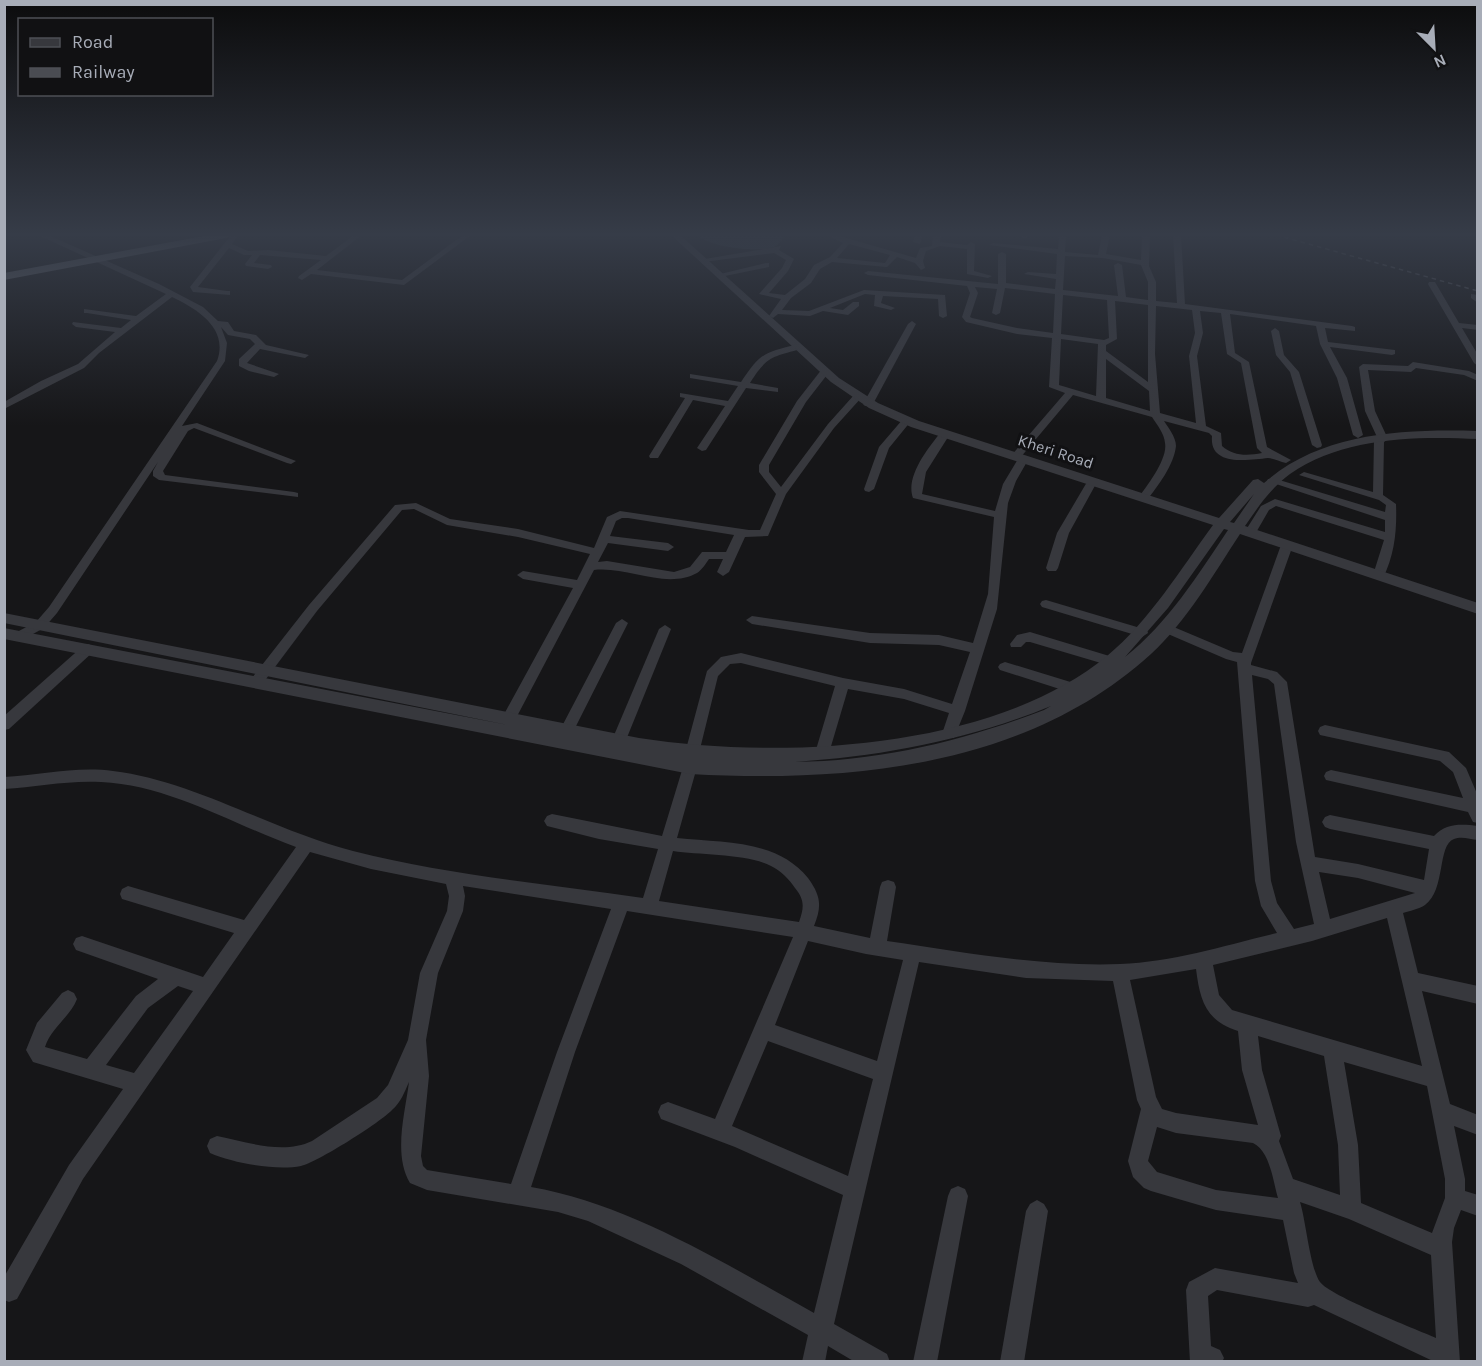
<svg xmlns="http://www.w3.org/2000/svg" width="1482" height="1366" font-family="Karla,sans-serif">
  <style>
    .water { fill: #2c353c }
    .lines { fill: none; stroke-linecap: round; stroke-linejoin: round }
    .minor { fill: #37383d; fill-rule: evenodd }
    .tertiary { fill: #37383d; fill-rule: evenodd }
    .trunk { fill: #5b5e65; fill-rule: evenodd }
    .rail { stroke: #4a4c52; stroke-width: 1.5; stroke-dasharray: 4.5 4; stroke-linecap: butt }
    .labels { text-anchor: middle; stroke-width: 6; stroke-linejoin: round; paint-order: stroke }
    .far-street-label { font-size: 16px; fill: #a8adb8; stroke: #111113 }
  </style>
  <rect width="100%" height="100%" fill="#161618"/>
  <path class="water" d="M697,235h89c-3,3 -6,8 -10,11 -15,8 -68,1 -79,-11z"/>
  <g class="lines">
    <g class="minor">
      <path d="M38,235h10l111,49 44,23 15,14 10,1 6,9 22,4 10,10 43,10 -4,3 -45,-9 -13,14 32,11 -5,3 -25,-6 -10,-5v-7l16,-15 -5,-5 -22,-4 -7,-8 6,16 -2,18 -43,65 15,-3 99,38 -5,3 -4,-1 -93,-35 -6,3 -25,40 2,4 129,17 4,1v4l-139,-17 -6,-4v-5l5,-9 -101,151 -13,15 -24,13 -6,-5 1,-3 21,-11 13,-15 168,-246c12,-33 -20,-52 -45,-64l-73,56 -15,15 -80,41v-7l37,-21 37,-17 37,-32 -39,-5 -4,-3 1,-2 48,6 10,-8 -44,-7h-3v-4l52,7 30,-22z"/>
      <polygon points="231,235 239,235 232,244 248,251 268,250 326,256 354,235 362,235 317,270 402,280 463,235 471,235 404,285 311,274 302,280 298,278 299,276 321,260 260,255 254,263 271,265 272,267 268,269 246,266 245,264 252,255 244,255 229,248 198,287 227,291 230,291 230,295 193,292 190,287"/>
      <path d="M826,235h10l80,23 4,-10 12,-2 1,-11h8l-1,7 27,3 4,-3 4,2 -1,27 18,5 -4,2 -21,-4v-25l-27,-3 -14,5 -3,10 2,7 -4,2 -6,-7 -18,-6 -10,10 -55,-5 -12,7 -9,14 -20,15 -9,12 27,1 55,-21 81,5 2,21 -4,2 -4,-2 -1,-17 -55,-3 -2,7 14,5 -4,2 -17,-4 1,-11 -10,-1 -35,14 13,2 10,-8h6v4l-11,9 -25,-4 -13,5 -32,-2 -5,4 -4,-2 12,-17 -22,-5 23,-26 4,-8 -12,-7 -71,9 -4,-2 82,-14 -2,4 15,9 -6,12 -19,22 16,2 20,-16 9,-14 16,-8 13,-14zM849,244l41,11 -5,8 -48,-5z"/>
      <polygon points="915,235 923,235 920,244 913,242"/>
      <polygon points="1013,235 1028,235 1029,236 1025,238"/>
      <path d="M1059,235l7,1 -1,16 33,3 4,-20h8l-4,19 35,6 1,-25h8l-1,31 7,16v19l21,2 -4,-68h8l4,69 167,22 3,1v4l-30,-3 3,14 67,8v4l-3,1 -62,-8 17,31 16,57 -5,3 -5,-3 -16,-57 -17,-34 -4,-18 -86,-12 5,39 14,9 18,85 24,13 -5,3c-6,-1 -12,-5 -18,-5 -19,2 -59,9 -56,-22l-3,-3 -45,-12c4,6 12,16 12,25 -2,19 -18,40 -29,54h-8l-1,-2c9,-12 30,-39 27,-55 -1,-10 -8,-18 -13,-26l-79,-22 -53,63h7l1,2 -12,21 -8,22 -11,106 -32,102 -11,27h-10l-2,-4 7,-21 -45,-14 -56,-10 -19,64 -2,4 -5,2 -5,-2 -2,-4 20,-67 -94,-23 -11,1 -12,12 -19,77 -2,4 -5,2 -5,-2 -2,-4 22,-82 14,-14 20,-4 102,25 61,11 48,15 18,-52 -31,-7 -69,-2 -118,-19 -6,-4 6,-4 118,17 69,2 34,8 15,-49 6,-77 -81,-19c-8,-21 15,-50 28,-66h8l1,2 -24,38 -4,22 73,17 8,-27 15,-25h-7l-1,-2 55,-64 -16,-6 3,-49 -35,-4 -51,-12 -4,-5 8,-24 -3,-7 -99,-11 -4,-2 4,-2 130,13v-30l4,-2 4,2v29l49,6 1,-10 -32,-5 4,-2 28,2 1,-20 -68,-9 4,-2 65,6zM1065,256l38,2 38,7 7,17v18l-22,-3 -4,-32 -4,-2 -4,2 4,31 -55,-6zM975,287l22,2 -5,24 4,2 4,-2 5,-25 50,6 -2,39 -36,-5 -45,-10 -2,-1 8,-24zM1063,295l44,5 2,38 -5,2 -43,-6zM1115,301l33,4v77l-42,-31v-6l11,-6zM1156,306l36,4 3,23 -6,23 7,67 -36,-10 -5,-59zM1200,311l21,2 6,41 14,9 16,85 5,5c-15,3 -29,3 -40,-7l-1,-13 -15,-7 -9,-70 6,-23zM1061,339l37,5 -2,52 -37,-11zM1106,359l43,32 1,20 -44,-13z"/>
      <polygon points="766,263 769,263 769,267 720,277 716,275"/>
      <polygon points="1429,282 1435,282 1459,323 1478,325 1478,330 1462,328 1478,355 1478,366 1474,363 1428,284"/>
      <polygon points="1471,294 1478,295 1478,303 1471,298"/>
      <polygon points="912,321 916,324 873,404 865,406 863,404 908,324"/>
      <polygon points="1275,328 1279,331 1284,355 1299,372 1322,445 1321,447 1317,448 1312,445 1290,372 1276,355 1271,331"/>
      <path d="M798,344l3,1v4c-29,8 -34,7 -51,34l28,5v4l-32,-4 -40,62 -4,1 -5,-3 28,-42 -32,-6 -35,58h-8l-1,-2 36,-58 -5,-1v-4l48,8 10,-15 -48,-8v-4l51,8c20,-30 23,-29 57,-38z"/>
      <path d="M1413,362l56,9 9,4v6l-14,-6 -48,-7 -5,4 -43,-2 7,41 13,28 -4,3 -1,53 13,9c1,25 -1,50 -13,74l-4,1 -6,-4 11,-35 -108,-34 -7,4 -15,26h-8l-2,-3 17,-27 14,-7 110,33v-12l-118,-39 1,-2h8l109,33 1,-7 -7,-5 -80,-25 5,-3 69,20 1,-52 3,-3 -12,-26 -6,-44 4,-3 45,2z"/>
      <path d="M822,369l8,2 -24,31 -37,63v7l12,15 47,-63 26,-29 8,2 -28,31 -48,66 -18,42 -23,1 -16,35 -6,4 -6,-4 6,-13h-14c-3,4 -7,11 -12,14 -31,17 -70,-7 -103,-3l-80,152h-10l-2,-4 71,-130 -50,-9 -6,-4 6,-4 54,9 13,-26 -72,-17 -71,-12 -33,-16 -12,1 -85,101 -57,76h-10l-2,-4 61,-78 86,-100 21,-2 34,16 68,10 76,19 13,-31 13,-6 129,19h11l16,-36 -17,-22v-7l38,-64zM622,518h6l106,17 -8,17h-24l-12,15 -16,5 -67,-11 -9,1 10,-19 60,8 6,-4 -6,-4 -58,-7 6,-15z"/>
      <polygon points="906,418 911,421 889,448 874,489 869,492 865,491 864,489 879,447 903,419"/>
      <polygon points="1092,479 1097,482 1069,533 1058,568 1056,571 1048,571 1046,568 1057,533 1087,482"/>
      <path d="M1287,541l6,4 -42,118v2l26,7 10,10 28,175 43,7 66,16 5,-31 -99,-20 -5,-2 -3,-5 3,-5 5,-2 104,21c12,-13 27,-12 44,-10v14c-8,-1 -17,-4 -24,-1 -17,6 -8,51 -29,66 -6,4 -16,6 -22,8l15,60 60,13v18l-56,-13 28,113 28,11v20l-24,-9 11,53v12l13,4v21l-17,-6 -7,18 -2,14 8,120h-25l-121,-57 -6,2 -91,-17 -9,6 3,50 9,4 4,8 -2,4h-32l-4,-72 3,-8 26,-14 83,15 -4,-10 -11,-53 -67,-10 -65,-19 -7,-3 -11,-11 -5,-16 13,-52 -4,-9 -24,-119 -87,-3 -107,-16 -85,362 53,30 3,8h-35l-27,-16 -3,16h-23l6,-27 -127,-71 -93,-43 -30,-9 -131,-22 -17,-7c-17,-29 -5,-69 -1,-101 -5,11 -8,20 -17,28 -11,12 -76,53 -91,56 -25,5 -68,-3 -91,-13l-3,-7 3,-7 7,-3c30,6 66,19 95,5l65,-43 11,-13 20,-45 12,-67 27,-62 2,-15 -3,-12 -75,-15 -61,-17 -227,327 -66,120 -8,3 -5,-2v-23l65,-112 54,-76 -90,-27 -7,-12 11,-27 25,-30 6,-3 6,3 3,6c-7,18 -26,29 -32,48l42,12 49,-63 22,-17 -82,-29 -3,-6 3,-6 6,-2 121,41 31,-44 -112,-34 -2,-5 2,-5 6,-3 116,34 52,-73c-64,-23 -127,-62 -195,-65 -32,-2 -65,5 -97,7v-12c36,-2 73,-11 109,-6 81,10 159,59 240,80 95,24 193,33 290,47l15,-49 -59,-10 -52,-13 -3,-5 3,-5 5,-2 110,22 21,-69 2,-4 5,-2 5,2 2,4 -20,71c45,5 100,1 131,40 13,18 14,28 6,48l56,12 10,-51 2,-5 6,-2 6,2 2,5 -9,54c75,11 157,26 233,23 53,-2 106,-19 157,-31l-16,-27 -6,-25 -18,-219 -11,-3 -65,-28 -2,-3 2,-3h8l64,27 9,1 39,-108zM1252,675l16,4 6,5 22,158 18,82 -20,5 -17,-26 -6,-22zM673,851c27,4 76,3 98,15 10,5 18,13 24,22 10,12 9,20 4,34l-140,-21zM1319,872l39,6 57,15 -85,26zM463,886l148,23 -54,143 -46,132 -84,-14 -4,-4 -2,-10 8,-80 -3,-36 12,-67 25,-62 2,-15zM627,911l166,26 -78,182 -47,-17 -7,3 -3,7 3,7 74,28 108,48 -29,118c-87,-48 -184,-109 -283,-126l44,-135zM1387,918l35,148 -190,-56 -13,-15 -6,-30 99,-24zM808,941l58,13 37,6 -26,101 -102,-36zM1196,969c4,32 10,52 42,62l4,39 16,55 -82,-12 -14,-4 -6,-12 -26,-117zM178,986l15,5 -59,82 -28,-8 42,-57zM1258,1036l66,20 14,89 2,50 -47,-16 -14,-38 2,-5 -19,-66zM768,1041l105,38 -25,97 -116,-50zM1344,1062l83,24 18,93v19l-13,35 -71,-30 -3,-58zM1157,1127l19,6 77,10c17,8 20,38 25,55l-62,-8 -59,-18 -9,-11zM1300,1202l49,17 82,36 5,83c-20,-9 -106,-42 -116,-56 -10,-14 -14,-61 -20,-80z"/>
      <polygon points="1046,600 1147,630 1148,633 1142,637 1042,607 1040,604 1042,601"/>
      <polygon points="622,619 628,623 574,730 572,734 562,734 560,730 616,623"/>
      <polygon points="665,625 671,629 626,740 624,744 614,744 612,740 659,629"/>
      <polygon points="1030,632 1116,658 1118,661 1111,666 1030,642 1026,642 1021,647 1011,647 1010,644 1017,635"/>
      <polygon points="88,644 93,646 95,649 93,652 9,729 4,730 4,716 83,646"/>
      <polygon points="1005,662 1077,684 1079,688 1072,693 1000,670 998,667 1000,664"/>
      <polygon points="1325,725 1449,752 1466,768 1478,796 1478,823 1473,822 1468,812 1326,780 1324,776 1326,772 1331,770 1463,798 1453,772 1440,761 1320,735 1318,731 1320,727"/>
      <polygon points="958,1186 965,1189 968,1196 937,1362 913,1362 948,1196 951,1189"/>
      <polygon points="1037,1200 1044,1204 1048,1211 1024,1362 1000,1362 1026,1211 1030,1204"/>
    </g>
    <path class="tertiary" d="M671,235h9l159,143 39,25 41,18 300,97 34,-38 5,-1 6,4c58,-51 140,-54 214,-52v8c-63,-3 -135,-2 -188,35 -19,14 -32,33 -45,52l233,77v11l-238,-80c-27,41 -53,87 -89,120 -124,113 -301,129 -461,120l-686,-135v-11l504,97 -504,-102v-10l635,125c141,22 354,12 468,-82 43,-36 73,-86 106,-131l-302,-98 -42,-19 -38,-26zM1254,494l-20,29 -4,-1zM1224,529l4,1c-30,45 -60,93 -103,127l43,-49zM1051,706l-7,4c-81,31 -163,51 -249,52 89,-6 173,-22 256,-56z"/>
    <polygon class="trunk" points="209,235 232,235 226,238 4,280 4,273"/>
    <polyline class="rail" points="1276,235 1478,291"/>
  </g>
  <linearGradient id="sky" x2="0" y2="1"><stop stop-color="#0c0c0d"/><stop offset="0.55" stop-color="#363c48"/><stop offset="1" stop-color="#363c48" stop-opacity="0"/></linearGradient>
  <rect width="1482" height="426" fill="url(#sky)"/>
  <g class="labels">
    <g class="far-street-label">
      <text transform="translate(1056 451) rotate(18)" y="6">Kheri Road</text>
    </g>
  </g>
  <rect width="1482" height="1366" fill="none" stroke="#a8adb8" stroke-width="12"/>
  <rect x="18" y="18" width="195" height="78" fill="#111113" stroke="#4d4f55" stroke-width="1.5"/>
  <rect x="30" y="38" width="30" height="9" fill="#37383d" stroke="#4d4f55" stroke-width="1.5"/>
  <text x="72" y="48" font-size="18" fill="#a8adb8">Road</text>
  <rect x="30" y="68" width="30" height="9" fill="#4a4c52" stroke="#4d4f55" stroke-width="1.5"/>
  <text x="72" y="78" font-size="18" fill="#a8adb8">Railway</text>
  <g transform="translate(1434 48) rotate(156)" stroke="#111113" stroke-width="4.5" paint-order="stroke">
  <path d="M0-4.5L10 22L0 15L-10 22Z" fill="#a8adb8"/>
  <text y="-9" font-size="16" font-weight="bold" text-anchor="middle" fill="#a8adb8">N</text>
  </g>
</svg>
